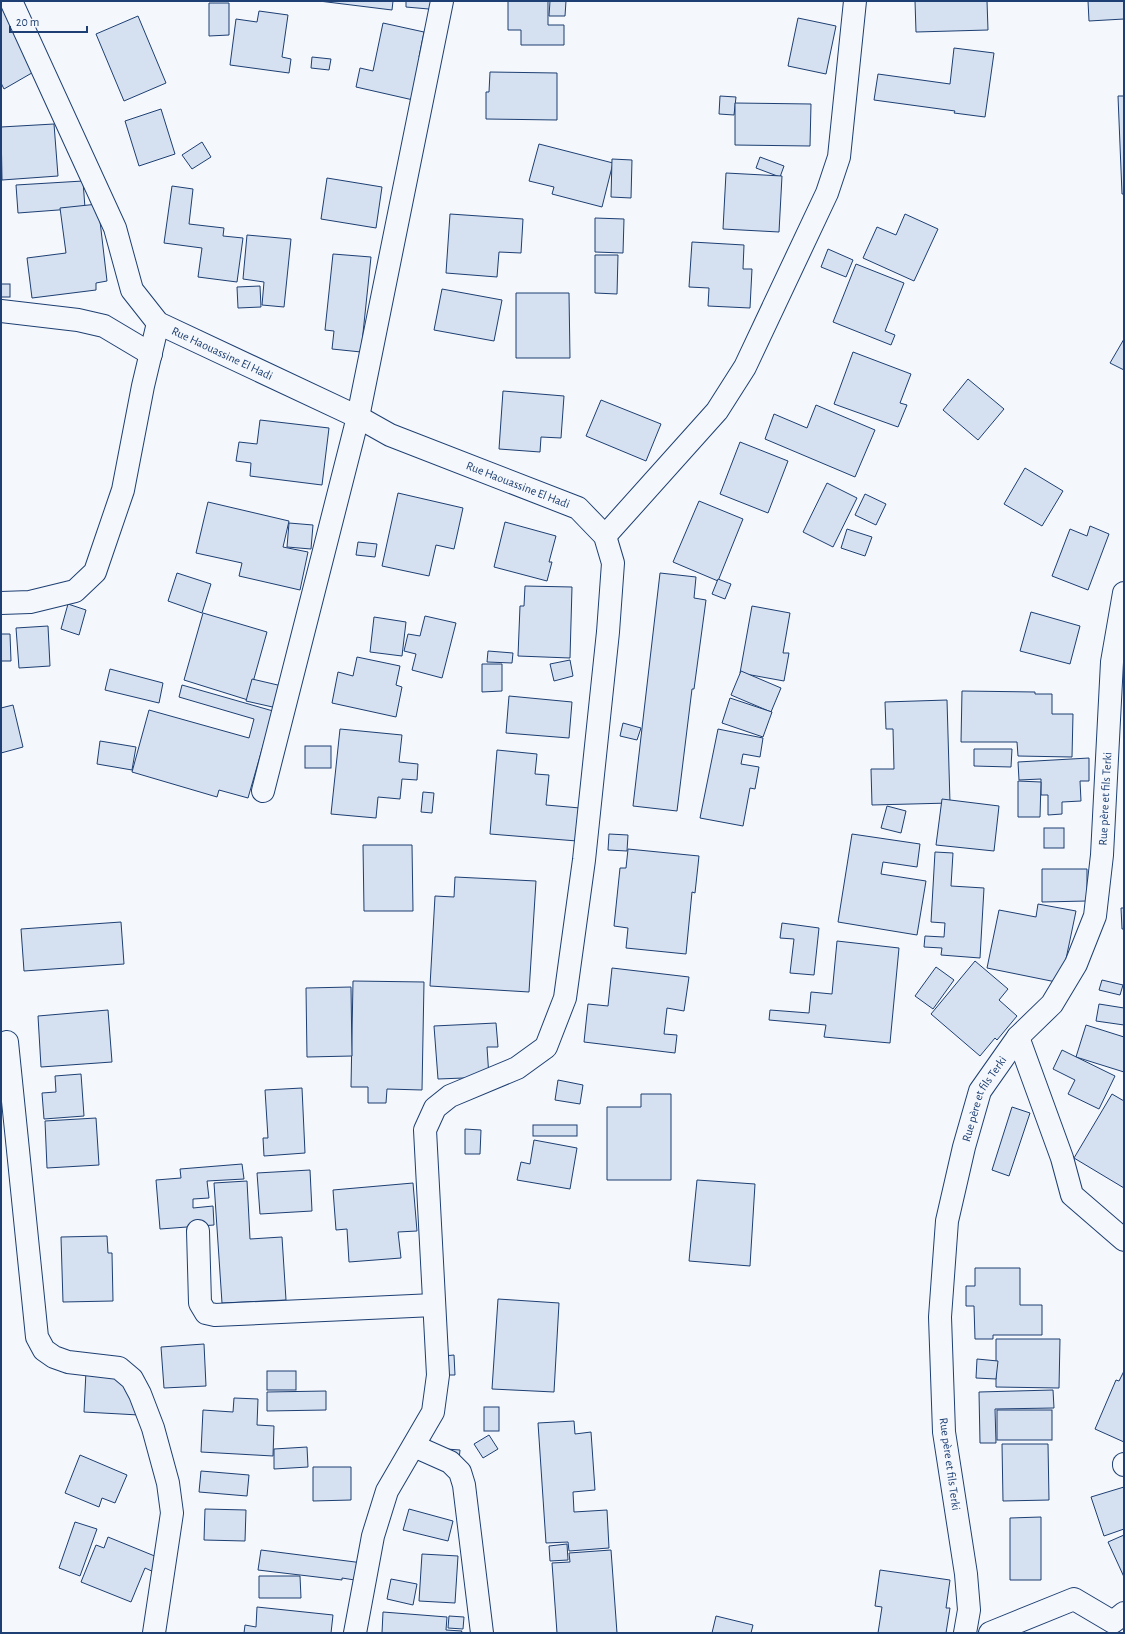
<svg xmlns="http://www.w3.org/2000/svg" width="1125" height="1634" font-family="'Alegreya Sans',sans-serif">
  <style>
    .building { fill: #d5e0f0; stroke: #1d3f73 }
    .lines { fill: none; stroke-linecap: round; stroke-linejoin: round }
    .minor-casing { stroke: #1d3f73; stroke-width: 24 }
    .minor { stroke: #f4f7fb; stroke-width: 22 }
    .labels { text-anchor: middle; stroke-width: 3; stroke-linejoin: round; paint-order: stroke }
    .street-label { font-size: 12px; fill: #1d3f73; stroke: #f4f7fb }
  </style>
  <rect width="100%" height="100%" fill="#f4f7fb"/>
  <g class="building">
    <polygon points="319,1 393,1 392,10"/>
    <polygon points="406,1 441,1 440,10 406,7"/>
    <polygon points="508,1 548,1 548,25 564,25 564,45 521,45 521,30 508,30"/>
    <polygon points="550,1 566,1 565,16 549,16"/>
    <polygon points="915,1 987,1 988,30 916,32"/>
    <polygon points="1088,1 1124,1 1124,19 1089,21"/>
    <polygon points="1,3 37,70 4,89 1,83"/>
    <polygon points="209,3 229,3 229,35 209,36"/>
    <polygon points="259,11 288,15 282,57 291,59 289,73 230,65 236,19 257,22"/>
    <polygon points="138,16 166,83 124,101 96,34"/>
    <polygon points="798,18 836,26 826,74 788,66"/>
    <polygon points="383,23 424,32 419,57 431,60 422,102 356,87 360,68 373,71"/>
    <polygon points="954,48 994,53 985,117 954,113 955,111 874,100 878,74 950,84"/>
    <polygon points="312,57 331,59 329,70 311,68"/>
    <polygon points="490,72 557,73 557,120 486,119 486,92 489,92"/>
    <polygon points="720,96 736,97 734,115 719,114"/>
    <polygon points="1118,96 1124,96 1124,194 1122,194"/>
    <polygon points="735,103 811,104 810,146 735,145"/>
    <polygon points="161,109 175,154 139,166 125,121"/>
    <polygon points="54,124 58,176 2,180 1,127"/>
    <polygon points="202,142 211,157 192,169 182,155"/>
    <polygon points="539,144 613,163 602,207 552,194 554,187 529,181"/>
    <polygon points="760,157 784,166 780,177 756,168"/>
    <polygon points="612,159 632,160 631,198 611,197"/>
    <polygon points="726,173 782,176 779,232 723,229"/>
    <polygon points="327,178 382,187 376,228 321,219"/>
    <polygon points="83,181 85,208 18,213 16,185"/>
    <polygon points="172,186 193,189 189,224 224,228 223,236 243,238 237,282 198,277 202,248 164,243"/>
    <polygon points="98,204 107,281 96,283 96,290 32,298 27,258 66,253 60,208"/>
    <polygon points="450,214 523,219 521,253 499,252 497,277 446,273"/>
    <polygon points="905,214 938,229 914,281 863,258 877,227 896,235"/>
    <polygon points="595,218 624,219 623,253 595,252"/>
    <polygon points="247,235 291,239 284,307 262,305 264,282 243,279"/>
    <polygon points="692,242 744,245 743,269 752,269 750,308 708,306 709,288 689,287"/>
    <polygon points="828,249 853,260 846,277 821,267"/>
    <polygon points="333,254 371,257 361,352 332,349 334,331 325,330"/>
    <polygon points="595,255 618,255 617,294 595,293"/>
    <polygon points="856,264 904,283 885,331 895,335 891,345 833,322"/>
    <rect x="1" y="284" width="9" height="13"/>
    <polygon points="260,286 261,307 238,308 237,287"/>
    <polygon points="442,289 502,300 494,341 434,330"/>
    <polygon points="516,293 569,293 570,358 516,358"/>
    <polygon points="1124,339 1124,370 1110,363"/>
    <polygon points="853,352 911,374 900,403 907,405 898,427 834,404"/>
    <polygon points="968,379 1004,409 978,440 943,410"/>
    <polygon points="503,391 564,396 561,438 541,437 540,452 499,449"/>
    <polygon points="601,400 661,424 646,461 586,436"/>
    <polygon points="816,405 875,430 855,477 765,439 774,414 807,428"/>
    <polygon points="260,420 329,428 322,485 250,476 251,463 236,461 239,442 257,444"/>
    <polygon points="740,442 788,461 768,513 720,494"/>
    <polygon points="1025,468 1063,491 1042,526 1004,504"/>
    <polygon points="827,483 857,498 833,547 803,532"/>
    <polygon points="398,493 463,508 454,549 436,545 429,576 382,566"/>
    <polygon points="865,494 886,504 876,525 855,515"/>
    <polygon points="699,501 743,519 718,581 673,562"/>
    <polygon points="208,502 289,521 283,547 308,552 300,590 239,576 242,563 196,553"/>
    <polygon points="505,522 556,536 549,562 552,562 547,581 494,567"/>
    <polygon points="289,523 313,525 311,549 287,547"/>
    <polygon points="1090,526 1109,534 1088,590 1052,576 1070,529 1087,536"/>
    <polygon points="847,529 872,537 865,556 841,548"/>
    <polygon points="358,542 377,544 375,557 356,555"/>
    <polygon points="177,573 211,584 202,613 168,601"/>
    <polygon points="660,573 696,577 694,598 706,600 694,689 692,689 677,811 633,806"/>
    <polygon points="718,579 731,584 725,599 712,594"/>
    <polygon points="525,586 572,587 570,658 518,656 520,606 524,606"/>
    <polygon points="68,604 86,610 79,635 61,629"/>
    <polygon points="752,606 790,613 783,653 789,653 784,681 740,673"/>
    <polygon points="1031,612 1080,626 1070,664 1020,651"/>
    <polygon points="203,613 267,632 248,700 184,680"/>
    <polygon points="425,616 456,623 442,678 412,670 416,654 404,651 408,634 420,636"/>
    <polygon points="374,617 406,622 402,656 370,652"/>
    <polygon points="48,626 50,666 19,668 16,628"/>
    <polygon points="1,634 10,634 11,661 1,661"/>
    <polygon points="488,651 513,653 512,663 487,662"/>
    <polygon points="357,657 400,666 396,685 402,687 396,717 332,703 338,672 353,676"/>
    <polygon points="570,660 573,676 554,681 550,664"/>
    <polygon points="482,664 502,664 502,691 482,692"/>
    <polygon points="110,669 163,683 159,703 105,690"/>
    <polygon points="741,671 781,688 771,712 731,695"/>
    <polygon points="252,679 282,686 277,708 246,701"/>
    <polygon points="182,685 273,711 248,798 219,790 217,797 132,772 149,710 249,738 254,719 179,697"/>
    <polygon points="962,691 1035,692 1035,694 1052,694 1052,714 1073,714 1072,757 1018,756 1017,742 961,742"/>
    <polygon points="509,696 572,702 569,738 506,733"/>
    <polygon points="730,698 772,712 763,737 722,723"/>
    <polygon points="947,700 950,803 872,805 871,769 894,769 893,729 886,729 885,702"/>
    <polygon points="13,705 23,747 1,753 1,708"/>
    <polygon points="623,723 641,728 637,740 620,736"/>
    <polygon points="340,729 402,735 399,762 418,764 417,780 402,779 400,799 378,797 376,818 331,814"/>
    <polygon points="718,729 763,738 760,757 743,754 741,764 759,767 755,789 750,788 743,826 700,818"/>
    <polygon points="100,741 136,747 132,770 97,764"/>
    <rect x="305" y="746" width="26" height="22"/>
    <polygon points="974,749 1012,749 1011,767 974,766"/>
    <polygon points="497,750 537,754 535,774 549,775 546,805 580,808 577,841 490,834"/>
    <polygon points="1089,758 1089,781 1080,781 1081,801 1062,802 1062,814 1048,815 1048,795 1041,795 1041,779 1019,780 1018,762"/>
    <polygon points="1018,781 1041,782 1040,817 1018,817"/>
    <polygon points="423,792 434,793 432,813 421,812"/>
    <polygon points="942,799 999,806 994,851 936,845"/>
    <polygon points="887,806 906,811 901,833 881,828"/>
    <rect x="1044" y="828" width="20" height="20"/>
    <polygon points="609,834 628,835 627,851 608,850"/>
    <polygon points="852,834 920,844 917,867 883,862 881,874 926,881 917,935 838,922"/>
    <polygon points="363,845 412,845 413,911 364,911"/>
    <polygon points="628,849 699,856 695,893 692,892 686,954 626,948 628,928 614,926 620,868 626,868"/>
    <polygon points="935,852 953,853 951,886 984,888 980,958 941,955 942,948 924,947 925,936 944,937 945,923 931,922"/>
    <polygon points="1042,869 1087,869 1087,901 1042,902"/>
    <polygon points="455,877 536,881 529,992 430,986 435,896 454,897"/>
    <polygon points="1038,904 1076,911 1061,983 987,968 999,910 1036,917"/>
    <polygon points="1121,908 1124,908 1124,929 1122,929"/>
    <polygon points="121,922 124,964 24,971 21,929"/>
    <polygon points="782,923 819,928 814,975 790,973 794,939 780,938"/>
    <polygon points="837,941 899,948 890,1043 824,1037 826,1025 769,1020 770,1010 809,1013 811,992 832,994"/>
    <polygon points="975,961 1008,989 999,1000 1017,1016 997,1040 995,1038 980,1056 931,1014"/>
    <polygon points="936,967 954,980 933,1009 915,996"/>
    <polygon points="612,968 689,977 684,1011 667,1008 664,1034 677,1035 675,1053 584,1042 588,1004 608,1006"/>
    <polygon points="1102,980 1123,985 1120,995 1099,990"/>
    <polygon points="353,981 424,982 422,1090 387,1089 386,1103 368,1103 368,1087 351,1087"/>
    <polygon points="351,987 352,1056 307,1057 306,988"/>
    <polygon points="1099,1004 1124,1008 1124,1025 1096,1021"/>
    <polygon points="108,1010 112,1062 41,1067 38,1016"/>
    <polygon points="496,1023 498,1047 487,1047 489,1077 438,1079 434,1026"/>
    <polygon points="1086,1025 1124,1037 1124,1072 1076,1057"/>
    <polygon points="1062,1050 1115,1076 1099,1109 1068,1094 1075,1080 1053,1069"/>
    <polygon points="81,1074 84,1116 44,1119 42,1093 56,1092 55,1076"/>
    <polygon points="558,1080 583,1085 580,1104 555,1100"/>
    <polygon points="302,1088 305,1153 264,1156 263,1138 268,1138 265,1090"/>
    <polygon points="641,1094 671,1094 671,1180 607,1180 607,1107 641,1107"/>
    <polygon points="1112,1094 1124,1101 1124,1188 1074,1158"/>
    <polygon points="1012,1107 1030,1113 1009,1176 992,1170"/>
    <polygon points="96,1118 99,1165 47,1168 45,1121"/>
    <rect x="533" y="1125" width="44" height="11"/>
    <polygon points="465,1129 481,1130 480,1154 465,1154"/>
    <polygon points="534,1140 577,1148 570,1189 517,1180 521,1162 530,1164"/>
    <polygon points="242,1164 244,1179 207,1181 209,1198 193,1199 193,1208 213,1206 214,1225 160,1229 156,1180 181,1178 180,1169"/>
    <polygon points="310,1170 312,1211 260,1214 257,1173"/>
    <polygon points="697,1180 755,1184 750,1266 689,1261"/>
    <polygon points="247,1181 250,1239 282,1237 286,1300 222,1303 214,1183"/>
    <polygon points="413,1183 417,1231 398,1232 401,1258 349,1262 347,1229 336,1230 333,1190"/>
    <polygon points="107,1236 108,1253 112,1253 113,1301 63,1302 61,1237"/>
    <polygon points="975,1268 1020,1268 1020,1305 1042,1305 1042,1335 993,1335 993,1339 975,1339 974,1306 966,1306 966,1286 975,1286"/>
    <polygon points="498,1299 559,1303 554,1392 492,1389"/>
    <polygon points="996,1339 1060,1339 1059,1388 996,1387"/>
    <polygon points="204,1344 206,1386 164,1388 161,1347"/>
    <polygon points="454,1355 455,1375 445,1375 443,1356"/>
    <polygon points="977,1359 998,1361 996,1379 976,1378"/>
    <polygon points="86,1371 141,1374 139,1415 84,1412"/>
    <rect x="267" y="1371" width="29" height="19"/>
    <polygon points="1124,1371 1124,1442 1095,1429 1116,1380 1119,1381"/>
    <polygon points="1053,1390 1054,1408 995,1409 996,1443 980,1443 979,1392"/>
    <polygon points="326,1391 326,1410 267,1411 267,1392"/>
    <polygon points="234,1398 258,1399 257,1425 274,1426 273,1456 201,1452 203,1410 233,1412"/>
    <rect x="484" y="1407" width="15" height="24"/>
    <rect x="997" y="1410" width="55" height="30"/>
    <polygon points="574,1421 575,1434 591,1432 595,1490 573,1492 574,1512 607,1510 609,1548 569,1551 568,1542 546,1543 538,1423"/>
    <polygon points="489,1435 498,1449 483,1458 474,1444"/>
    <polygon points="1002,1444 1048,1444 1049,1500 1003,1501"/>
    <polygon points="307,1447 308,1467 274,1469 274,1449"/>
    <polygon points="446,1449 460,1450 459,1460"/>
    <polygon points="80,1455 127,1475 115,1503 102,1498 99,1507 65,1493"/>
    <polygon points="313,1467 351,1467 351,1500 313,1501"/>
    <polygon points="201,1471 249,1475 247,1496 199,1492"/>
    <polygon points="1124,1487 1124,1529 1104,1536 1091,1497"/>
    <polygon points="205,1509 246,1510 245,1541 204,1540"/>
    <polygon points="409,1509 453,1521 448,1541 403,1530"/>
    <polygon points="1041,1517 1041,1580 1010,1580 1010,1518"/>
    <polygon points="75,1522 97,1529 80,1576 59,1568"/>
    <polygon points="1124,1535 1124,1577 1108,1542"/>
    <polygon points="108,1537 162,1559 156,1573 145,1568 131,1602 81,1582 96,1545 104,1548"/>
    <polygon points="567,1544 568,1560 550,1561 549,1546"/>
    <polygon points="261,1550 363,1563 361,1581 342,1578 342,1580 258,1570"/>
    <polygon points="611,1550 617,1633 557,1633 552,1563 570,1562 569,1553"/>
    <polygon points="422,1554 458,1556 455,1603 419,1601"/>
    <polygon points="880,1570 950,1580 946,1608 950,1608 946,1633 878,1633 882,1607 875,1606"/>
    <polygon points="259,1576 300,1576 301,1598 259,1598"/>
    <polygon points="391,1579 417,1584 413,1605 387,1599"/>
    <polygon points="257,1607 333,1615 331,1633 244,1633 245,1625 256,1627"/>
    <polygon points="383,1612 447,1617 446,1630 462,1631 461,1633 382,1633"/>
    <polygon points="449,1616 464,1617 463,1629 448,1628"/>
    <polygon points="716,1616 753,1625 751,1633 712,1633"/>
  </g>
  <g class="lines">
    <defs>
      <g id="minor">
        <path id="s1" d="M11,1l104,227 17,62 26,33 200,94 32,18 188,73 27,28 8,27 -5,69 -24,228 -19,138 -19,49 -29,21 -67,28 -15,12 -10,22 13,245 -5,37 -46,79 -14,45 -18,97"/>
        <polyline points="1,311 78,320 104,326 151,354"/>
        <polyline points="605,536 717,411 745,367 827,193 839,157 855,1"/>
        <polyline points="1,603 30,602 75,591 95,572 123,490 143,386 158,323"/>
        <polyline points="263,791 358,417 442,1"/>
        <polyline points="1018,1037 1062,1158 1072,1195 1124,1240"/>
        <polyline points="7,1042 37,1337 44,1350 54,1357 68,1362 119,1368 132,1379 140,1394 153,1428 168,1483 172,1513 154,1633"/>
        <polyline points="198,1231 200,1303 206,1313 215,1315 434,1305"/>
        <polyline points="414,1446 450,1462 460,1472 464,1485 482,1633"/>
        <polyline points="1124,1464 1124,1465"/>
        <path id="s2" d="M965,1633l4,-23 -3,-36 -22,-142 -4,-115 7,-96 17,-74 16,-56 38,-54 34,-33 24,-40 19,-48 7,-61 10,-193 12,-69"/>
        <polyline points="990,1633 1074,1599 1113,1622 1124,1613"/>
      </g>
    </defs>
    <use href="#minor" class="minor-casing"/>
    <use href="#minor" class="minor"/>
  </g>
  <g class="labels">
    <g class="street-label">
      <text dy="4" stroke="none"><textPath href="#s1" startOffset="427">Rue Haouassine El Hadi</textPath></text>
      <text dy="4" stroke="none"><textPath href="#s1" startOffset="751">Rue Haouassine El Hadi</textPath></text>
      <text dy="4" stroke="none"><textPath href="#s2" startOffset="878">Rue père et fils Terki</textPath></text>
      <text dy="4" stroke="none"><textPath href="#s2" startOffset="543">Rue père et fils Terki</textPath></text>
      <text transform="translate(950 1464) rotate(82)" y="4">Rue père et fils Terki</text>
    </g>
  </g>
  <rect width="1125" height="1634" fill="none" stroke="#1d3f73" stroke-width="4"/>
  <path d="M10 26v6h77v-6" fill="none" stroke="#1d3f73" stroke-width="2"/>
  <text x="16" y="26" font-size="12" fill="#1d3f73" stroke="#f4f7fb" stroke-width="3" paint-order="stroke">20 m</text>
</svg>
